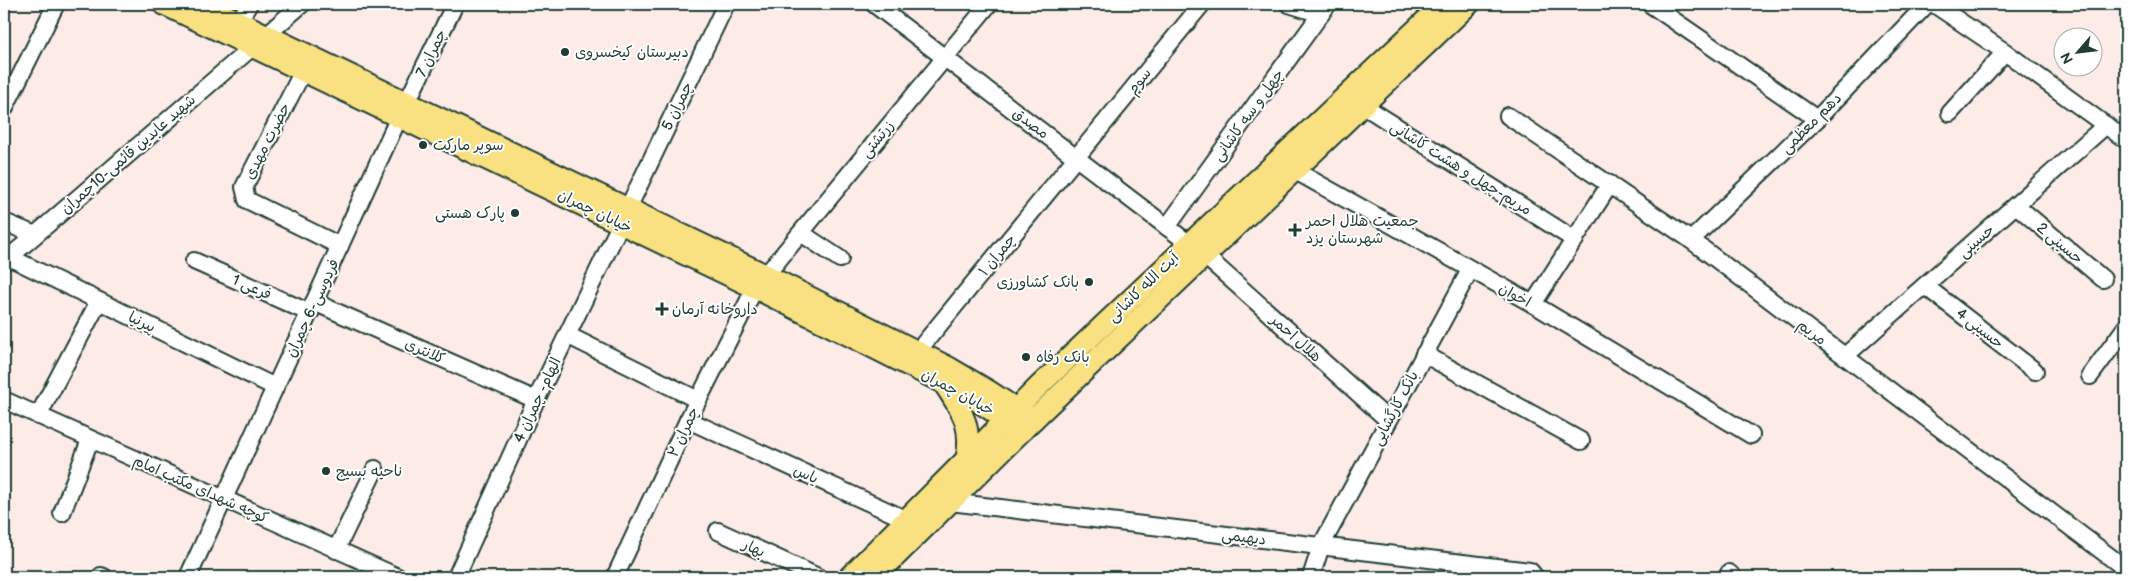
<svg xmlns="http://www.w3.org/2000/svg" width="2130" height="581" font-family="'Balsamiq Sans','Playpen Sans Arabic',sans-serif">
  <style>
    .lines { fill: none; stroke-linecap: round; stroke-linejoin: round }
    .minor-casing { stroke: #1f3d34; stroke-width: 20 }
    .major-casing { stroke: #1f3d34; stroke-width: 24 }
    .minor { stroke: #fff; stroke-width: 16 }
    .major { stroke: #f9e181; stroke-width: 20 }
    .poi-dot { fill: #1f3d34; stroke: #fff; stroke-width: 2 }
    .labels { text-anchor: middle; stroke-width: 4; stroke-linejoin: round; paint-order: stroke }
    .poi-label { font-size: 15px; fill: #1f3d34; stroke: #fff; text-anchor: start }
    .street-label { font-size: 15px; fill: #1f3d34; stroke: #fff }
  </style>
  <rect width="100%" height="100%" fill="#fdebe7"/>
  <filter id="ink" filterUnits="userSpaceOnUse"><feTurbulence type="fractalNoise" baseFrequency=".02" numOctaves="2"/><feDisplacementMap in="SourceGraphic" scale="10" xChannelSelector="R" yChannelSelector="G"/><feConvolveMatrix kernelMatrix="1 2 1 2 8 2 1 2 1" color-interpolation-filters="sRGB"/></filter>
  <g filter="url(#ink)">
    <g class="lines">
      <defs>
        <g id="minor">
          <polyline points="874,4 1204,255 1388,420"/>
          <polyline points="1289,4 1321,14"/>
          <polyline points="1650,4 1817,119"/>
          <polyline points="1934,4 2005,52 2126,140"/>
          <polyline points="239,21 249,4"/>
          <polyline points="303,71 244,187 247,200 340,246"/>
          <polyline points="1353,99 1575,240"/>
          <polyline points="407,102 455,4"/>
          <polyline points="4,109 56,4"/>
          <polyline points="1950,113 2005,52"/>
          <polyline points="1508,116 1691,240 2126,569"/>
          <polyline points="1285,165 1533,304 1751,435"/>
          <polyline points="2017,206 2103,279"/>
          <polyline points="4,222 35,235"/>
          <polyline points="1167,227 1328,4"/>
          <polyline points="801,233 840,259"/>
          <polyline points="1691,240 1817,119 1927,4"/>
          <polyline points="9,257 275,387"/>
          <polyline points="194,261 310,313"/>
          <polyline points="4,262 302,4"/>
          <polyline points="766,275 989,4"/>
          <polyline points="1925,286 2035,371"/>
          <polyline points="314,302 536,400"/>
          <polyline points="1533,304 1610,184"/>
          <polyline points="567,335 698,400"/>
          <polyline points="917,352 1202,4"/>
          <polyline points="1424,354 1581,441"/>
          <polyline points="1845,356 2106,125"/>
          <polyline points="2090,376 2126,327"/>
          <polyline points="4,400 398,577"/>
          <polyline points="38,416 99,301"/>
          <polyline points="688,420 916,524"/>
          <polyline points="943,499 950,502 1530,571 1535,577"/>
          <polyline points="62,513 90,440"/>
          <polyline points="718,531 818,577"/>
          <polyline points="336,550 375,469"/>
          <polyline points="1729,573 1733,577"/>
          <polyline points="101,576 104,577"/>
          <polyline points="188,577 399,117"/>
          <polyline points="456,577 536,400 726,4"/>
          <polyline points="615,577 688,420 755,288"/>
          <polyline points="1311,577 1321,546 1470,270"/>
        </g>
        <g id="major">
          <polyline points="163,4 755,288 973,398 1022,431"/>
          <polyline points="202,4 766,275 950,368 989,391 1033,420"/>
          <path d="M944,384c19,29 29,42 22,78"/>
          <polyline points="849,577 1039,386 1443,4"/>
          <polyline points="875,577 1033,420 1469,4"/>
        </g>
      </defs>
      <use href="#minor" class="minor-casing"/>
      <use href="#major" class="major-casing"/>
      <use href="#minor" class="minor"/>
      <use href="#major" class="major"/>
    </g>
  </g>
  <g class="poi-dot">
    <circle cx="565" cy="52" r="5"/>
    <circle cx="423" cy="145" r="5"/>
    <circle cx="515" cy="213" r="5"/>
    <path d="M1292.5 222.5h5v5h5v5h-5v5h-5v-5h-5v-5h5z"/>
    <circle cx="1089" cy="282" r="5"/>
    <path d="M659.5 301.5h5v5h5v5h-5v5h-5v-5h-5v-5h5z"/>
    <circle cx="1026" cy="357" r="5"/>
    <circle cx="326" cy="471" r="5"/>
  </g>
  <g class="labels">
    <g class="poi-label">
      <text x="575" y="57">دبیرستان کیخسروی</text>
      <text x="433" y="150">سوپر مارکت</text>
      <text x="505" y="218" text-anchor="end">پارک هستی</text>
      <text x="1306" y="226">جمعیت هلال احمر<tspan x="1306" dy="17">شهرستان یزد</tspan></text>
      <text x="1079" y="287" text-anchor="end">بانک کشاورزی</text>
      <text x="672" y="314">داروخانه آرمان</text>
      <text x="1036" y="362">بانک رفاه</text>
      <text x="336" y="476">ناحیه بسیج</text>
    </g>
    <g class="street-label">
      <text transform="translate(431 53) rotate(-64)" y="5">چمران 7</text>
      <text transform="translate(1139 81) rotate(-51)" y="5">سوم</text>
      <text transform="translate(677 106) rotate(-64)" y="5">چمران 5</text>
      <text transform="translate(1248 115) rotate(-54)" y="5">چهل و سه کاشانی</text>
      <text transform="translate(1031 123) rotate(37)" y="5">مصدق</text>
      <text transform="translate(1811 123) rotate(-45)" y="5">دهم معظمی</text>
      <text transform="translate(877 139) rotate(-51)" y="5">زرتشتی</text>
      <text transform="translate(267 141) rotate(-63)" y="5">حضرت مهدی</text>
      <text transform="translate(128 154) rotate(-41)" y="5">شهید عابدین قائمی-10چمران</text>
      <text transform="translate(1461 168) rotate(32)" y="5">مریم-چهل و هشت کاشانی</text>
      <text transform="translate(595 211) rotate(26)" y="5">خیابان چمران</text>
      <text transform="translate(1976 241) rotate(-41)" y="5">حسینی</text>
      <text transform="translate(2060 243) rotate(40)" y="5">حسینی 2</text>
      <text transform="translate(997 255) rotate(-51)" y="5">چمران ۱</text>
      <text transform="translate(252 287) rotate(24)" y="5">فرعی 1</text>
      <text transform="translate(1143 287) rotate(-44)" y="5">آیت الله کاشانی</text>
      <text transform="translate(1515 295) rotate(29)" y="5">اخوان</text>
      <text transform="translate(312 308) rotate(-65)" y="5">فردوسی-6 چمران</text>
      <text transform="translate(142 322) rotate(26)" y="5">پیرنیا</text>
      <text transform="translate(1980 328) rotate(38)" y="5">حسینی 4</text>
      <text transform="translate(1812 332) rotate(37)" y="5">مریم</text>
      <text transform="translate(1296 338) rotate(42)" y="5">هلال احمر</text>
      <text transform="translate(425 351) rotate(24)" y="5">کلانتری</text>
      <text transform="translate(958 392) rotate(29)" y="5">خیابان چمران</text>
      <text transform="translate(537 400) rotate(-65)" y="5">الهام- چمران 4</text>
      <text transform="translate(1395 408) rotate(-62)" y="5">بانک کارگشایی</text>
      <text transform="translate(683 432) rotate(-65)" y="5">چمران ۲</text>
      <text transform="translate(806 474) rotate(25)" y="5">یاس</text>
      <text transform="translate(201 489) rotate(24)" y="5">کوچه شهدای مکتب امام</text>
      <text transform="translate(1244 537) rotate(7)" y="5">دیهیمی</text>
      <text transform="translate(754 548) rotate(25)" y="5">بهار</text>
    </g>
  </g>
  <rect width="2130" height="581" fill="none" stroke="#fff" stroke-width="20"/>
  <rect x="10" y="10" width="2110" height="561" fill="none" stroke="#1f3d34" stroke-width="2" filter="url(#ink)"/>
  <g transform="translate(2078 52) rotate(242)"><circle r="24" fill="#ffffff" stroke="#a5b1ae"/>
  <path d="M0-4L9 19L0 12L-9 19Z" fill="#1f3d34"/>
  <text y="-8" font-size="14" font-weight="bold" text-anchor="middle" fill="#1f3d34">N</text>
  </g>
</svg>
